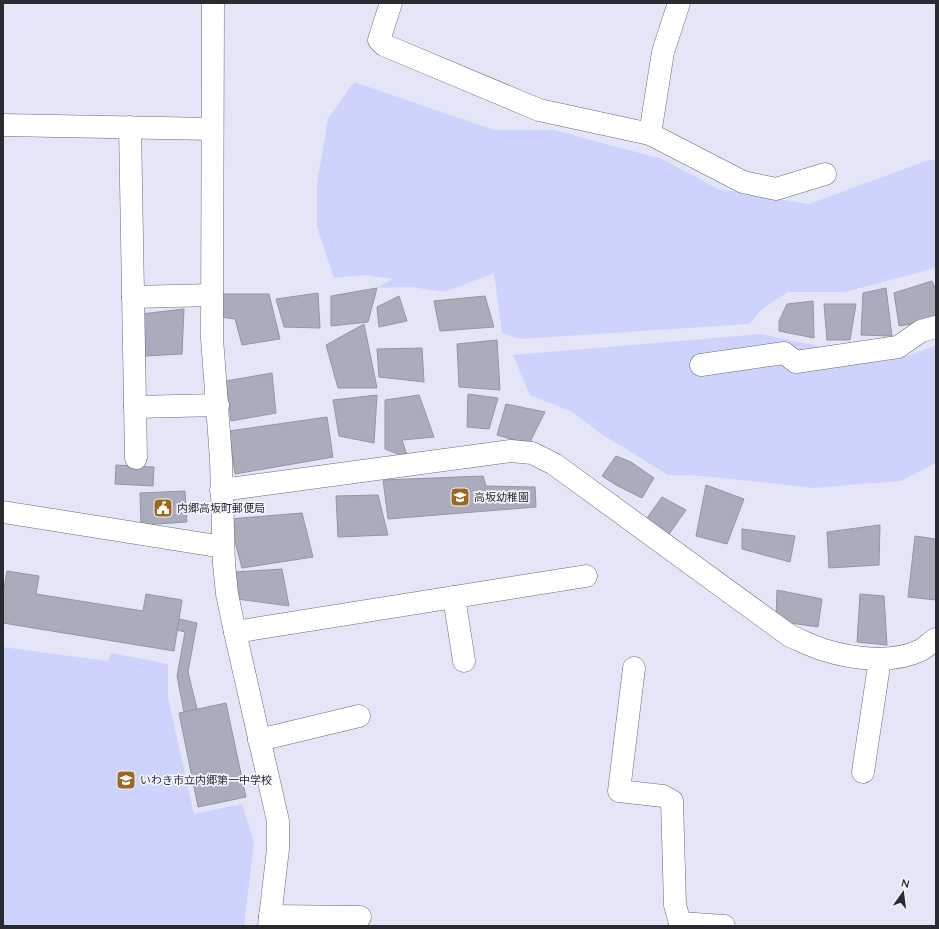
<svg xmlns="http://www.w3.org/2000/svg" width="939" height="929" font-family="Quicksand,'Noto Sans JP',sans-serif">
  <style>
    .green { fill: #ced3fe }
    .building { fill: #aaacbc; stroke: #9395a5 }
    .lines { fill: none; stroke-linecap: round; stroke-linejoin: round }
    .minor-casing { stroke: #686a78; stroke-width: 23 }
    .minor { stroke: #fff; stroke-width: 22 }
    .labels { text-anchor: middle; stroke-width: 3.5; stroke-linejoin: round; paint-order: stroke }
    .poi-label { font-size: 11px; fill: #2a2b31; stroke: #f3f4fe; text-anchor: start }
  </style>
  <rect width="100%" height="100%" fill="#e4e6f7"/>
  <g class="green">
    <polygon points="354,82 494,130 554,130 662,159 718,189 809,204 926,161 936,159 936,268 845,292 788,292 762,309 749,324 521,339 502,333 494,273 445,292 411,287 377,288 392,279 366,275 334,278 317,227 317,184 328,119"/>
    <polygon points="761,334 875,358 908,356 936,345 936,463 901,481 814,488 704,476 668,475 603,435 572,412 530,395 513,355"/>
    <polygon points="3,647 107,661 112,653 168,664 168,698 194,814 242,804 254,842 244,926 3,926"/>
  </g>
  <g class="building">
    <polygon points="932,281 936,290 936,320 899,326 894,293"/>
    <polygon points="377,288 368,322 331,326 331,296"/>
    <polygon points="886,288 892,336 861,335 863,293"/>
    <polygon points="318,293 320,328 284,327 276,299"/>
    <polygon points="218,294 269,294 280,339 242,345 235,319 221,317"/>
    <polygon points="399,296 407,321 379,327 377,307"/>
    <polygon points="485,296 494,327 440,331 434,301"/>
    <polygon points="813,301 814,338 779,331 779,321 787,304"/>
    <polygon points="824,304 856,304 850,340 827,340"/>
    <polygon points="184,309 182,354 145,356 141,314"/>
    <polygon points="364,324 377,388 338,388 326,345"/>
    <polygon points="497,340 500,390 459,387 457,344"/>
    <polygon points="422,348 424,382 379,377 377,349"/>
    <polygon points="272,373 276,413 231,421 226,382 220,382"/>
    <polygon points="468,394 498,398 489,429 467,427"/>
    <polygon points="377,395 374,443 339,436 333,400"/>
    <polygon points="419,395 434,437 402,440 408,458 385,449 385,400"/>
    <polygon points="506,404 545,412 529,444 497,435"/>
    <polygon points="327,417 333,457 235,474 229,431"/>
    <polygon points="616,456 631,462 654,478 642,498 616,485 602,476"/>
    <polygon points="116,465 154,467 153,486 115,484"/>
    <polygon points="483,476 486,486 535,487 536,507 388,519 383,480"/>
    <polygon points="706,485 744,499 727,544 696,536"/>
    <polygon points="185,491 187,522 141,525 140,493"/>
    <polygon points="378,495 388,535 338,537 336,496"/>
    <polygon points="662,497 686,510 667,537 644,522"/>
    <polygon points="302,513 313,557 242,568 229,519"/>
    <polygon points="880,525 879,565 829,568 827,532"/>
    <polygon points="742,529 795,536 790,562 742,549"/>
    <polygon points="915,536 936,539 936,600 908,597"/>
    <polygon points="282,569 289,606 237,599 234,572"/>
    <polygon points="7,571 39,576 36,594 143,611 146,594 182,600 174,651 3,623 3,588 4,588"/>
    <polygon points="777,590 822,599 818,627 776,621"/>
    <polygon points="860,594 884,596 887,645 857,642"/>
    <polygon points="179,619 197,623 188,672 197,709 184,712 177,676 185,632 177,630"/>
    <polygon points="226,703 246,797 198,807 179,713"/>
  </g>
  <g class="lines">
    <defs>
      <g id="minor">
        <polyline points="213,3 212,338 221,459 224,564 227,594 235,632 278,821 278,849 269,926"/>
        <polyline points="391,3 379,40 384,45 539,110 650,134 743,182 776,189 825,174"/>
        <polyline points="3,125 212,129"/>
        <polyline points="130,127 136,458"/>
        <polyline points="650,134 663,52 679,3"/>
        <polyline points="133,297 212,295"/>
        <polyline points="701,365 784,353 796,362 898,347 921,331 936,327"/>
        <polyline points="135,407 218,405"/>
        <path d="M221,490l290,-39 21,2 22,11 236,172c12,5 23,11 34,14 29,9 69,14 97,0 5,-3 10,-8 15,-11"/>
        <polyline points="3,512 223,547"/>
        <polyline points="454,597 464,661"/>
        <polyline points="235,632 586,576"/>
        <polyline points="634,668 619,791 663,796 672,801 675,905 680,923"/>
        <polyline points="259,740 359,716"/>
        <polyline points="863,772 880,659"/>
        <polyline points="270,916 360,917"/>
        <polyline points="680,926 680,923 724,926"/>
      </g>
    </defs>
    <use href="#minor" class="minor-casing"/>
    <use href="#minor" class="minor"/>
  </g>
  <defs>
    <symbol id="school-square" viewBox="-11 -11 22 22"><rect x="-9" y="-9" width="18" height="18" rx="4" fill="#9c671f" stroke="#f3f4fe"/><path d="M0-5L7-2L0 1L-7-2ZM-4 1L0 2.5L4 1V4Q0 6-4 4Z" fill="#fff"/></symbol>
    <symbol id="civic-square" viewBox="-11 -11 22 22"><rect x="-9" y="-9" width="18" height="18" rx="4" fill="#9c671f" stroke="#f3f4fe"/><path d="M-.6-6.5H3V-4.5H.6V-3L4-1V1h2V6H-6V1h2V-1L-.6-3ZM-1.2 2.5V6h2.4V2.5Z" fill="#fff"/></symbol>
  </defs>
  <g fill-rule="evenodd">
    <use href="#school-square" x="449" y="486" width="22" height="22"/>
    <use href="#civic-square" x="152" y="497" width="22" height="22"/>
    <use href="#school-square" x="115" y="769" width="22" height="22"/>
  </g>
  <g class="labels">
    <g class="poi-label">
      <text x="474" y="501">高坂幼稚園</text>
      <text x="177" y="512">内郷高坂町郵便局</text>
      <text x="140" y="784">いわき市立内郷第一中学校</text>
    </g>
  </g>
  <rect width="939" height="929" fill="none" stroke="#2a2b31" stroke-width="8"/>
  <g transform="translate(903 893) rotate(14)" stroke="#f3f4fe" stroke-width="3" paint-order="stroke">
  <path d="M0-3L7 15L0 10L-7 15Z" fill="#2a2b31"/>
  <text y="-6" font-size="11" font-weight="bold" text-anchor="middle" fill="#2a2b31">N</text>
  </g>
</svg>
